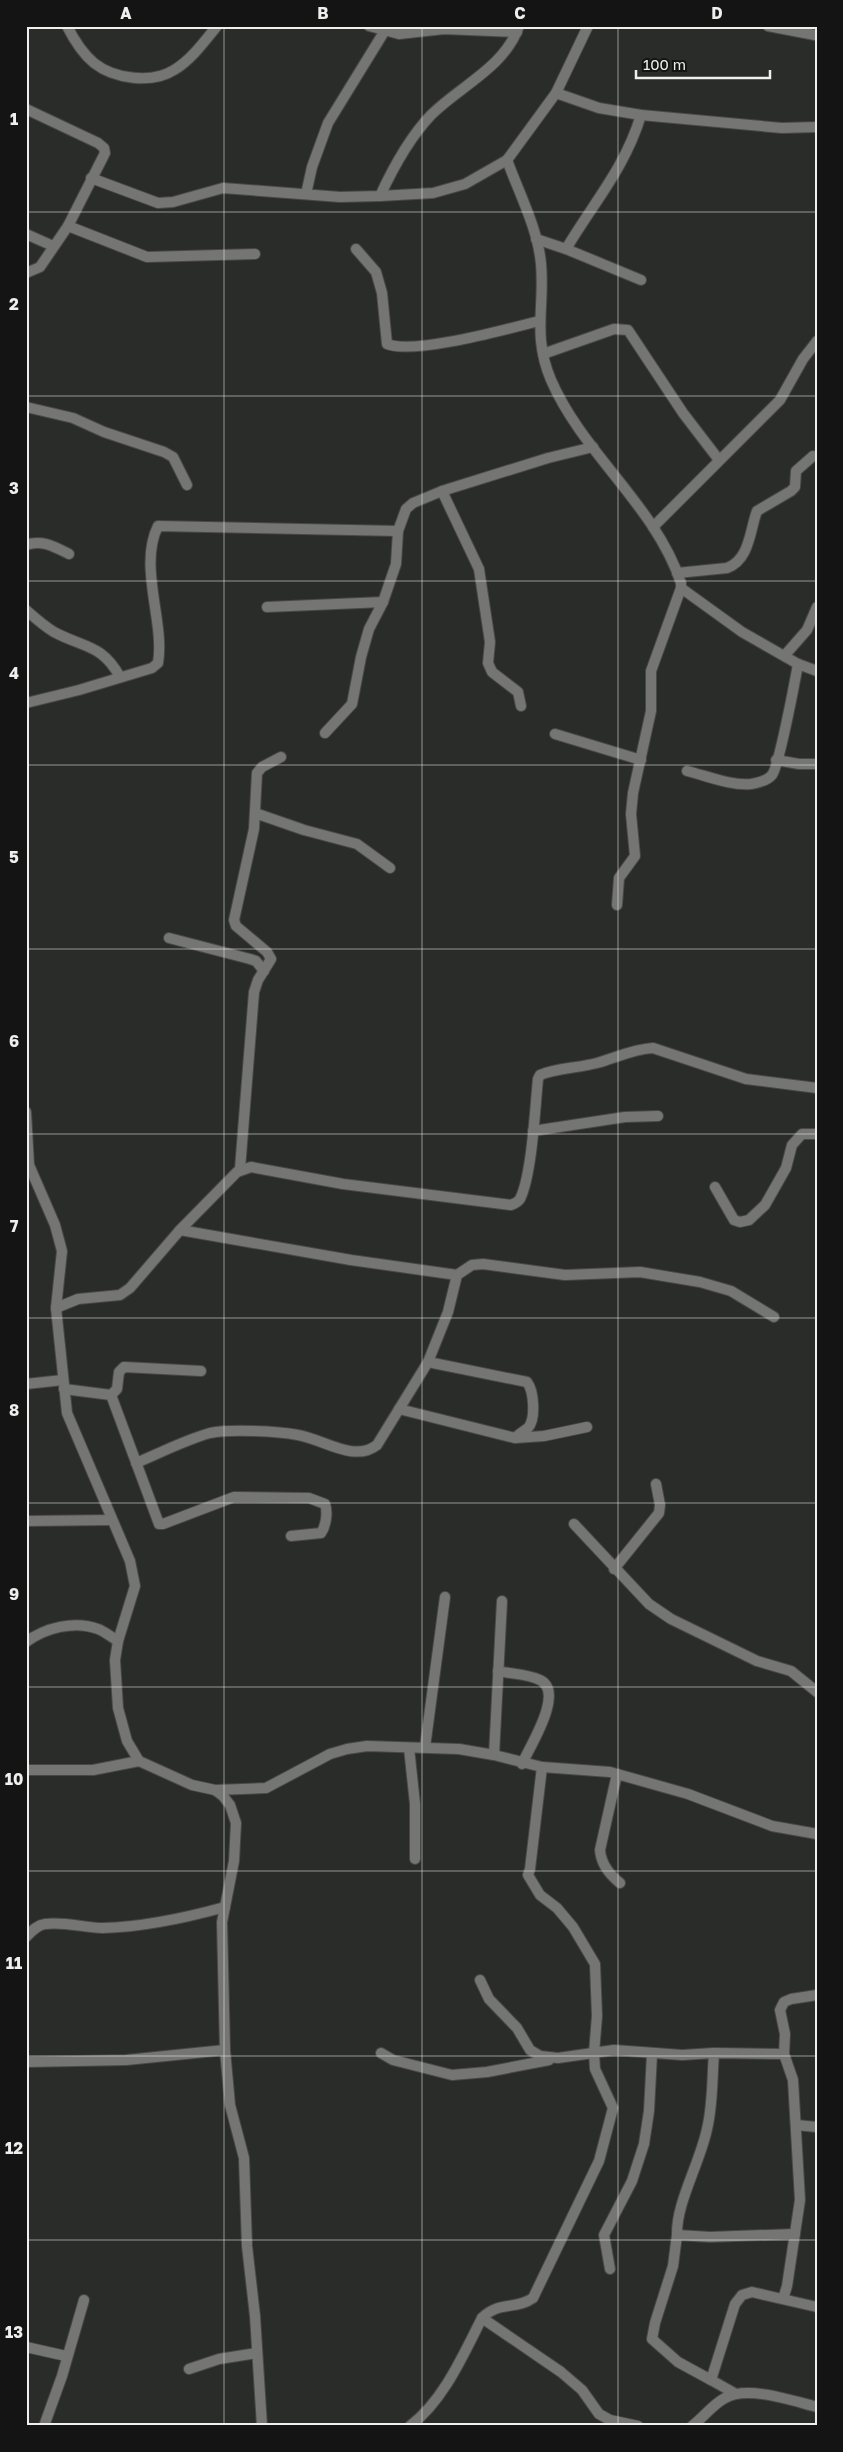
<svg xmlns="http://www.w3.org/2000/svg" width="843" height="2452" font-family="'Golos Text',sans-serif">
  <style>
    .lines { fill: none; stroke-linecap: round; stroke-linejoin: round }
    .street-casing { stroke: #484947; stroke-width: 12 }
    .street { stroke: #757673; stroke-width: 10 }
    .grid { fill: none; stroke: #eff0ee; stroke-width: 1; stroke-opacity: 0.55 }
    .neatline { fill: none; stroke: #eff0ee; stroke-width: 2 }
    .grid-label { font-size: 16px; text-anchor: middle; font-weight: bold; fill: #eff0ee }
  </style>
  <rect width="100%" height="100%" fill="#2a2c29"/>
  <g class="lines">
    <defs>
      <g id="street">
        <path d="M67,26c7,14 15,27 27,37 20,16 58,21 80,7 17,-10 30,-28 43,-44"/>
        <polyline points="369,26 399,34 444,29 517,32"/>
        <polyline points="768,26 815,35"/>
        <polyline points="556,93 599,108 641,115 782,128 817,127"/>
        <polyline points="26,109 98,143 104,148 105,153 68,226 40,267 26,273"/>
        <path d="M507,160c12,33 31,69 34,104 4,43 -9,71 10,116 32,74 104,125 130,203v5l-30,83v40l-18,82 -2,21 4,42 -16,22 -2,27"/>
        <polyline points="91,178 158,203 173,202 223,188 340,197 380,196 433,193 465,184 507,160 556,93 588,26"/>
        <polyline points="306,194 312,167 328,123 384,32"/>
        <path d="M380,196c12,-26 31,-60 51,-81 29,-29 74,-48 88,-89"/>
        <polyline points="68,226 147,257 255,254"/>
        <polyline points="26,234 53,246"/>
        <polyline points="536,239 566,249 641,280"/>
        <path d="M356,249l20,23 6,21 5,51c27,11 120,-15 152,-23"/>
        <path d="M566,249c28,-47 59,-81 75,-134"/>
        <polyline points="543,354 614,329 628,330 683,413 719,460"/>
        <polyline points="26,407 73,418 104,432 164,452 173,457 187,485"/>
        <polyline points="442,491 479,569 490,642 488,663 492,672 518,692 521,706"/>
        <polyline points="653,527 780,400 803,359 817,341"/>
        <path d="M26,545c16,-6 29,2 43,9"/>
        <path d="M677,573l50,-5c23,-8 23,-39 30,-57l34,-20 4,-4 1,-16 17,-15"/>
        <polyline points="681,588 742,632 798,664 817,671"/>
        <polyline points="267,607 383,602"/>
        <path d="M26,610c9,8 18,16 28,22 30,16 48,12 66,45"/>
        <polyline points="785,655 807,630 817,607"/>
        <path d="M26,703l53,-13 73,-22 6,-5c7,-41 -20,-97 0,-137l240,5"/>
        <polyline points="325,733 352,704 361,657 369,629 383,602 396,564 398,531 406,509 413,503 442,491 548,458 593,447"/>
        <polyline points="555,734 641,760"/>
        <polyline points="776,760 799,764 817,764"/>
        <path d="M687,771c20,5 44,15 64,13 6,-1 16,-3 21,-9 7,-9 23,-94 26,-111"/>
        <polyline points="255,813 304,830 357,844 390,868"/>
        <polyline points="169,938 250,959 256,961 264,971"/>
        <polyline points="26,1112 29,1165 55,1225 62,1251 56,1308 67,1413 130,1561 135,1586 118,1641 115,1660 118,1708 127,1741 139,1761 192,1785 215,1790 223,1796 230,1805 236,1823 234,1861 222,1922 225,2050 230,2105 244,2158 247,2246 255,2316 262,2426"/>
        <polyline points="533,1131 625,1117 658,1116"/>
        <polyline points="240,1169 254,992 258,980 271,959 267,952 236,926 234,920 254,829 257,773 262,767 281,757"/>
        <polyline points="715,1187 734,1220 740,1222 749,1220 765,1205 786,1168 792,1145 802,1134 817,1134"/>
        <polyline points="180,1230 351,1260 457,1275 472,1265 483,1264 565,1275 640,1272 700,1282 731,1291 774,1317"/>
        <path d="M56,1308l22,-9 42,-4 10,-7 50,-58 57,-58 14,-5 92,17 168,21c3,-1 7,-3 9,-6 12,-24 15,-91 18,-120l2,-4c15,-7 39,-7 57,-12 18,-5 36,-14 56,-15l93,31 71,9"/>
        <path d="M428,1362l99,20c7,9 9,37 1,46 -4,3 -9,6 -13,10"/>
        <polyline points="26,1384 63,1380"/>
        <path d="M64,1389l47,6 48,129h4l71,-27 75,1 16,6c3,8 1,22 -4,29l-30,3"/>
        <polyline points="111,1395 117,1389 119,1372 124,1367 201,1371"/>
        <polyline points="399,1409 515,1438 544,1436 587,1427"/>
        <path d="M136,1463c24,-10 49,-23 74,-30 19,-4 68,-2 88,2 25,4 56,28 79,10l51,-83 20,-50 9,-37"/>
        <polyline points="26,1521 112,1520"/>
        <polyline points="574,1524 649,1604 671,1619 757,1661 791,1671 817,1692"/>
        <polyline points="614,1569 659,1513 660,1505 656,1484"/>
        <path d="M26,1642c19,-14 48,-22 72,-13 6,2 13,8 20,12"/>
        <path d="M498,1671c13,3 30,3 42,9 25,12 -10,66 -18,84"/>
        <polyline points="425,1747 445,1597"/>
        <polyline points="409,1748 415,1804 415,1859"/>
        <polyline points="494,1755 502,1601"/>
        <polyline points="26,1770 93,1770 139,1761"/>
        <path d="M617,1774l-17,76c1,14 10,25 20,33"/>
        <polyline points="215,1790 266,1788 330,1754 347,1749 367,1746 459,1749 494,1755 542,1767 610,1772 688,1794 772,1826 817,1834"/>
        <path d="M26,1937c6,-6 11,-12 19,-13 19,-3 39,4 58,4 42,-1 82,-10 122,-21"/>
        <polyline points="480,1980 489,1999 517,2028 530,2050 540,2056 558,2058 614,2050 682,2055 714,2053 784,2054"/>
        <polyline points="381,2053 393,2060 452,2075 487,2072 549,2060"/>
        <polyline points="26,2062 126,2060 225,2050"/>
        <polyline points="796,2125 817,2127"/>
        <polyline points="795,2234 710,2237 677,2235 673,2266 655,2323 652,2339 678,2362 711,2380 735,2304 742,2295 752,2292 817,2307"/>
        <path d="M677,2235c-1,-32 23,-72 30,-106 6,-24 5,-51 7,-76"/>
        <polyline points="610,2269 604,2235 632,2181 644,2144 649,2111 652,2054"/>
        <polyline points="783,2299 787,2286 800,2200 793,2080 784,2054 785,2034 780,2010 784,2002 791,1999 817,1995"/>
        <polyline points="482,2318 561,2372 582,2390 599,2414 610,2420 638,2426"/>
        <polyline points="26,2347 66,2356"/>
        <polyline points="189,2369 219,2359 257,2353"/>
        <polyline points="711,2380 736,2394"/>
        <polyline points="44,2426 62,2376 84,2300"/>
        <path d="M410,2426c34,-26 53,-71 72,-108 16,-17 34,-8 51,-20l66,-137 14,-53 -18,-39 -1,-16 3,-37 -2,-52 -22,-37 -16,-19 -17,-13 -12,-20 2,-6 12,-102"/>
        <path d="M692,2426c12,-9 20,-21 33,-28 23,-13 68,3 92,9"/>
      </g>
    </defs>
    <use href="#street" class="street-casing"/>
    <use href="#street" class="street"/>
  </g>
  <path class="grid" d="M224,26v2400M422,26v2400M618,26v2400M26,212h791M26,396h791M26,581h791M26,765h791M26,949h791M26,1134h791M26,1318h791M26,1503h791M26,1687h791M26,1871h791M26,2056h791M26,2240h791"/>
  <rect width="843" height="2452" fill="none" stroke="#131413" stroke-width="55"/>
  <path d="M636 70v8h134v-8" fill="none" stroke="#eff0ee" stroke-width="2.5"/>
  <text x="643" y="70" font-size="15" fill="#eff0ee" stroke="#131413" stroke-width="4" paint-order="stroke">100 m</text>
  <rect x="28" y="28" width="788" height="2396" class="neatline"/>
  <g class="grid-label">
    <text x="126" y="19">A</text>
    <text x="323" y="19">B</text>
    <text x="520" y="19">C</text>
    <text x="717" y="19">D</text>
    <text x="14" y="125">1</text>
    <text x="14" y="310">2</text>
    <text x="14" y="494">3</text>
    <text x="14" y="679">4</text>
    <text x="14" y="863">5</text>
    <text x="14" y="1047">6</text>
    <text x="14" y="1232">7</text>
    <text x="14" y="1416">8</text>
    <text x="14" y="1600">9</text>
    <text x="14" y="1785">10</text>
    <text x="14" y="1969">11</text>
    <text x="14" y="2154">12</text>
    <text x="14" y="2338">13</text>
  </g>
</svg>
